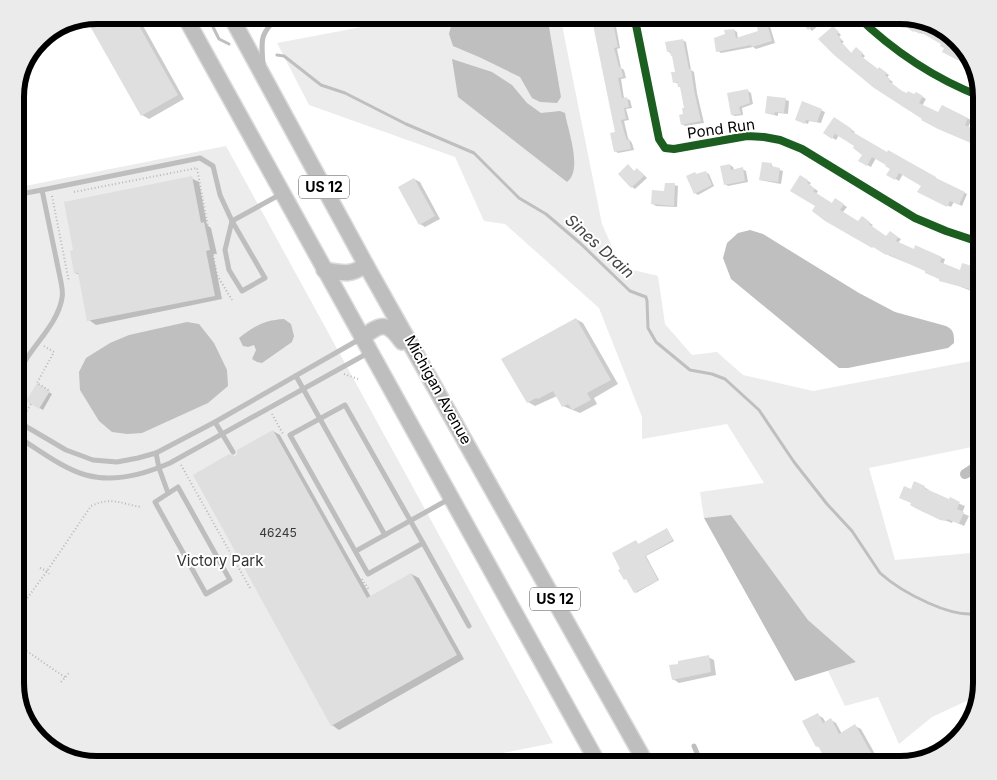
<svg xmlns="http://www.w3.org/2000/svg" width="997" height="780" font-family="Inter,sans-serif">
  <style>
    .green { fill: #ececec }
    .water { fill: #bfbfbf }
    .shadow { fill: #0003 }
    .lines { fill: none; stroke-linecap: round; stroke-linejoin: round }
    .stream { stroke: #bfbfbf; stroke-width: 3 }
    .building { fill: #dfdfdf }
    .primary-casing { stroke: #dbdbdb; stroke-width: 18 }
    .path { stroke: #b9b9b9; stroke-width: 2; stroke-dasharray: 1 2.5; stroke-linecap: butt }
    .service { stroke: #bebebe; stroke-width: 5 }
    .minor { stroke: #bebebe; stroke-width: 10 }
    .primary { stroke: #bebebe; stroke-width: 15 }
    .cycleway-casing { stroke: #fff; stroke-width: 11 }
    .cycleway { stroke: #1b5e20; stroke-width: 8 }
    .labels { text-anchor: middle; stroke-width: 4; stroke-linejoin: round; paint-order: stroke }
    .number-label { font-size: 12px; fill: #383838 }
    .shield { fill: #fff; stroke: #4c4c4c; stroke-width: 1 }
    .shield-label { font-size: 14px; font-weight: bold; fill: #000 }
    .street-label { font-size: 15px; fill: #000; stroke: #fff }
    .park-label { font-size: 15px; fill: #333; stroke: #fff }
    .water-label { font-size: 16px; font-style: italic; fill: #444; stroke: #fff }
    .rim { fill: none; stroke: #000; stroke-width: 6 }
  </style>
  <rect width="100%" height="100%" fill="#fff"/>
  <g class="green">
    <polygon points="425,15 560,15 602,224 621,267 658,276 665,324 692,355 717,352 743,375 813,391 982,359 982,445 869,468 895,560 982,552 982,683 977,696 932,717 899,744 878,697 845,706 828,671 856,662 808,620 731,516 704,518 700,492 764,483 727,424 642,439 642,417 599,308 505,224 484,221 455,157 309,105 277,43"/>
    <polygon points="226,146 553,743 443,765 97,765 43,745 24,720 15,688 15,188"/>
  </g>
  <g class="water">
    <polygon points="504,15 547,15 561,97 557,103 540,102 532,98 520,77 479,57 453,46 449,34 451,26"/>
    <path d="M452,59l40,13 20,13 15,18 14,10 19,-2 5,2c3,18 18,57 2,69l-109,-85z"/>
    <polygon points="15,110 17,110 21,156 15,160"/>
    <path d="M750,230l13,4 96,59 36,19 51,14c8,4 8,8 8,17l-6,5 -100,20h-9l-108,-89 -8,-21 4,-15 11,-10z"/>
    <path d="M284,319l7,5 3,12 -2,6 -30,21 -5,-1 -5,-3 4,-9 -2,-5 -6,2 -5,-1 -4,-8c15,-12 26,-18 45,-19z"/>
    <polygon points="187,322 199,324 214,343 227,370 228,386 208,403 142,433 127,434 112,432 99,421 80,390 79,372 86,358 110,343 129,335"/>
    <polygon points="731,515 808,620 856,662 795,681 704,518"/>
  </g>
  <g class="shadow">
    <polygon points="97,15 137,15 184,99 149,119 142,115 88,19"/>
    <polygon points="593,15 609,15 615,21 620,48 617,49 621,68 624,70 626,78 621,79 624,98 630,100 632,108 626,109 629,120 624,121 628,138 632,143 634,150 618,153 615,151 616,133"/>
    <polygon points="796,15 813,15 820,24 812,31"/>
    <polygon points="909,18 941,32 944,32 956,38 974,61 975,67 944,51 946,48 942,44 924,33 923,34 914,31 907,26 911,20"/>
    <polygon points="766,21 769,23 775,43 756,49 753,47 721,53 718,51 734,30 737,32 738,39 760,32"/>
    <polygon points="833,27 841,35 839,37 844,42 842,43 852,54 860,51 865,56 863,58 878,71 883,71 889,75 887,78 893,82 891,84 903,93 914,96 916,93 926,99 922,106 938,114 942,107 971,120 968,128 982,133 982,142 976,140 974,144 942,130 835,54"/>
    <polygon points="682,40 686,42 691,70 694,72 697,93 704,123 685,126 682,124 685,109 681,88 679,84 674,82 676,73 673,56 668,51"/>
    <polygon points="748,91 751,93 753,104 742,108 743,115 735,116 732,115"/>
    <polygon points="768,98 786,100 789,101 788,114 778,113 778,116 766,113"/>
    <polygon points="803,102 825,112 821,123 809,121 808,124 800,121"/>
    <polygon points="834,119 855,132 853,134 887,154 967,194 962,206 954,202 951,207 919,191 922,185 903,174 899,181 888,174 892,168 876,158 871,167 860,161 863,155 856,145 839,135 836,140 825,133"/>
    <polygon points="771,164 774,168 783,171 781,184 760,180"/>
    <polygon points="730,165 733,167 734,170 742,169 746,171 748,182 728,186 725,184"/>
    <polygon points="628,166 635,172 638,170 641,172 647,178 635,189 632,187"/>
    <polygon points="705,172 709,174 714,186 698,195 695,193 695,173 698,175"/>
    <polygon points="801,177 811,183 809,185 818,191 816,194 833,205 836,200 847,207 843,212 859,223 862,218 873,225 871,227 887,238 890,233 901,239 898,243 914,250 945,259 943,265 961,272 971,267 974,269 973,273 982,277 982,288 979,294 941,279 927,271 890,256 849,233 817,206"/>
    <polygon points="191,178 199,182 207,225 211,228 217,254 213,254 222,299 96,325 89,320 80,275 75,273"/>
    <polygon points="414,179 420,182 440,219 425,227 420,224"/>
    <polygon points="674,185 678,186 677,207 656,206 653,204"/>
    <polygon points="576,319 583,323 618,384 594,398 597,404 580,413 563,406 557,396 535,406 528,402"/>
    <polygon points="37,385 52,394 43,410 28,401"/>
    <polygon points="273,431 280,435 371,597 411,574 419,578 464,659 339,730 332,725"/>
    <polygon points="924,487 929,490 929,492 965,506 962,513 969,516 964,526 953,521 952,523 922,511 912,490"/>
    <polygon points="982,498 982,508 977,502"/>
    <polygon points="667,529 674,541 646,556 659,580 636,593 628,579 625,579 636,541 639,545"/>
    <polygon points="708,657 714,660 716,675 679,683 673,679"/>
    <polygon points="818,715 823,718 826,723 831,720 836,723 842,734 855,726 861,729 880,763 876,765 831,765 821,748 817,746"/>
    <polygon points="763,760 770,765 753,765"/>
  </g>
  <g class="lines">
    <g class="stream">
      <polyline points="207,15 219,39 229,44"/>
      <path d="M277,55l7,1 37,29 24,8 61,31 68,29 45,45 27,16 34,29 50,48 16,6 1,4 1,27 8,14 34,28 22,4 13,5 34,31 35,52 33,42 25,27 28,42c20,18 75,49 102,39"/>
    </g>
  </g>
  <g class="building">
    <polygon points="97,15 133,15 178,95 141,116 86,19"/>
    <polygon points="591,15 608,15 608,18 612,18 618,47 614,48 619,67 621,67 623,77 618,78 622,98 627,97 629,107 624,108 626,119 621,120 625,135 627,140 629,139 631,149 614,152 610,133 615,132"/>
    <polygon points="795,15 812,15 818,21 808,30"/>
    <polygon points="911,19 954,36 974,61 971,67 942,52 944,48 940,46 941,44 920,32 919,34 915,30 913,32 905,26"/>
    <polygon points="766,20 772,41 752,47 751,45 716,52 714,38 725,34 724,30 734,29 736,38 758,31 756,23"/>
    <polygon points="833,26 839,32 837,34 842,40 840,41 851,53 856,47 863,53 861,56 878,69 879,67 887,73 885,75 890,79 889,81 902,91 907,93 908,91 914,94 916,92 923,96 919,103 938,112 942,105 968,118 965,125 976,130 971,143 938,129 921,120 922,119 874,88 834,55 818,39"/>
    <polygon points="683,39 689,69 691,68 694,90 701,121 681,125 679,115 683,114 682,108 684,108 680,87 678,87 677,82 673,83 671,72 675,72 672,56 671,56 670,51 667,52 665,42"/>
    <polygon points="748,89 750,103 739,107 741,114 731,115 727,93"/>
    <polygon points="767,96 786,98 784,113 775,112 774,115 765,113"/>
    <polygon points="802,101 822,109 817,122 806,120 805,124 795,120"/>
    <polygon points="834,117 852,129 851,131 887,152 888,150 936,177 936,178 965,192 959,205 950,201 947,207 917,192 921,186 899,173 895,180 886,175 890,169 885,166 886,165 872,157 867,166 858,161 862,155 853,148 854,146 835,134 832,139 823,133"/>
    <polygon points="762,162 772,163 771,166 780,168 778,182 759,180"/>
    <polygon points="628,164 634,171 637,168 644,176 631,188 618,174"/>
    <polygon points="730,164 731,170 743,167 745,181 724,185 720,166"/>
    <polygon points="706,171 712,185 694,194 686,176 695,172 696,174"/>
    <polygon points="800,175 808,180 807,182 815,189 813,191 832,203 835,198 844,204 840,210 858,221 862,216 870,222 869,224 886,236 890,231 898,237 896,241 914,249 915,245 942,257 940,262 960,270 962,263 972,266 970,271 973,271 972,273 981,276 976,293 969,290 969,289 939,281 939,279 925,273 925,271 887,254 886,255 873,247 872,248 825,221 812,211 815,206 790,191"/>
    <polygon points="192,176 201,223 204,222 210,250 206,251 215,296 87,321 78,273 74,273 70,251 73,250 64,202"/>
    <polygon points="414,178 435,216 419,225 398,187"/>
    <polygon points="665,183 675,183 674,206 651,204 652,190 664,191"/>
    <polygon points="980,187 982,188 982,219 971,216"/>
    <polygon points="576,318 611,380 587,393 591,400 572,410 568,404 562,407 553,391 538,399 536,398 527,403 501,359"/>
    <polygon points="37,383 50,391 39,409 26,401"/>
    <polygon points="273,430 367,598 411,573 457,655 331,726 193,475 229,454 235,456 237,454 237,450"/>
    <polygon points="914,481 925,486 924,488 949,499 950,497 960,502 957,509 964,512 959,524 947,519 946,521 940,520 915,508 910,505 911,503 899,498 904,486 911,489"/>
    <polygon points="667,528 673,540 645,556 658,580 634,593 626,579 624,580 618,570 620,569 612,553 636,540 638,544"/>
    <polygon points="709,655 711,672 672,680 669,665 678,664 678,661"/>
    <polygon points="818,713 823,723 831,718 839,734 855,724 875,760 865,765 829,765 818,746 816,747 802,721"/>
  </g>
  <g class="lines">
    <defs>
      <g id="primary">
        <polyline points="184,15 599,765"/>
        <polyline points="230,15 366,265 647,765"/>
        <path d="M324,270c20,3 25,6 42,-5"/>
        <path d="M362,338c19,-15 25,-17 40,4"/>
      </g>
    </defs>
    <use href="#primary" class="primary-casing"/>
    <g class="path">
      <polyline points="74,192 197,168 217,275 232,300"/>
      <polyline points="52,196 69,282"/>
      <polyline points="44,346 54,352 37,383 50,391"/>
      <polyline points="344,374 358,379"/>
      <polyline points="22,386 20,403 25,414 24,417"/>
      <polyline points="20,395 27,399"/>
      <polyline points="25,414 31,404"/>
      <polyline points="272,414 283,434"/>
      <polyline points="181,465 250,588"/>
      <polyline points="40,568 47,571 49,574"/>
      <polyline points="362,579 369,590"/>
      <path d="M15,615l32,-44 44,-65c22,-10 29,-2 51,1"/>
      <polyline points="15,643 66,678"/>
      <polyline points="61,682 69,673"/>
    </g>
    <g class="service">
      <polyline points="338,15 372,15"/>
      <path d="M263,64c-2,-27 -3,-29 16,-49"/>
      <polyline points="42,190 200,158 213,166 220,195 232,221 281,194"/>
      <polygon points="232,221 265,278 242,291 229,270 225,250"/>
      <polyline points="296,376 385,535"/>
      <path d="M15,383c8,-31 42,-54 47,-85 1,-5 0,-11 -1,-16l-19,-92 -27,5"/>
      <polygon points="345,405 423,543 368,574 290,435"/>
      <polyline points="15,420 66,450 93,460 117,462 138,458 156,453 215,422 360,339"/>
      <polyline points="215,422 233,452"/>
      <path d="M15,435c21,13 48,34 71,40 28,8 59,-1 84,-12l198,-110"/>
      <polyline points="156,453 159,468 168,493"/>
      <polygon points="178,487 230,580 206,594 155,502"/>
      <polyline points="423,543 469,626"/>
      <polyline points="356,551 451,498"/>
      <polyline points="694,746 702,765"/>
      <polyline points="926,759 956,741"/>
    </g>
    <g class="minor">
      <polyline points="634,15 659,139 665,148 674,149 747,136 764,137 780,140 802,149 915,218 946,231 982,243"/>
      <path d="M856,15c36,35 79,64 126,82"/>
      <polyline points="635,22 672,15"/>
      <polyline points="965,474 982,463"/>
    </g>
    <use href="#primary" class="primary"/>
    <defs>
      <g id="cycleway">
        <polyline points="634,15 659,139 665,148 674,149 747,136 764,137 780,140 802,149 915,218 946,231 982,243"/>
        <path d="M856,15c36,35 79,64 126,82"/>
      </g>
    </defs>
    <use href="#cycleway" class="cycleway-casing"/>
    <use href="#cycleway" class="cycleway"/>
  </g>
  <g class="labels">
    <g class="number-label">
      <text x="278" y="537">46245</text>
    </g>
    <g class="shield">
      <rect x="299" y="175.5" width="50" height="23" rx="4"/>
      <rect x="530" y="587.5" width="50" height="23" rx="4"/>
    </g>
    <g class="shield-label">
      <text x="324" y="192">US 12</text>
      <text x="555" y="604">US 12</text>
    </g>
    <g class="street-label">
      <text transform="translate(721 129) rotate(-8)" y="5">Pond Run</text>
      <text transform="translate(438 390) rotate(61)" y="5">Michigan Avenue</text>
    </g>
    <g class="park-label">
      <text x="220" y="566">Victory Park</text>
    </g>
    <g class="water-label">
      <text transform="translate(600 246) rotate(42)" y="6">Sines Drain</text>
    </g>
  </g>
  <path d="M0 0H997V780H0ZM97 24H900A73 73 0 0 1 973 97V683A73 73 0 0 1 900 756H97A73 73 0 0 1 24 683V97A73 73 0 0 1 97 24Z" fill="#ebebeb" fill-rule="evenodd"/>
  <path class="rim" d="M97 24H900A73 73 0 0 1 973 97V683A73 73 0 0 1 900 756H97A73 73 0 0 1 24 683V97A73 73 0 0 1 97 24Z"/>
</svg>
